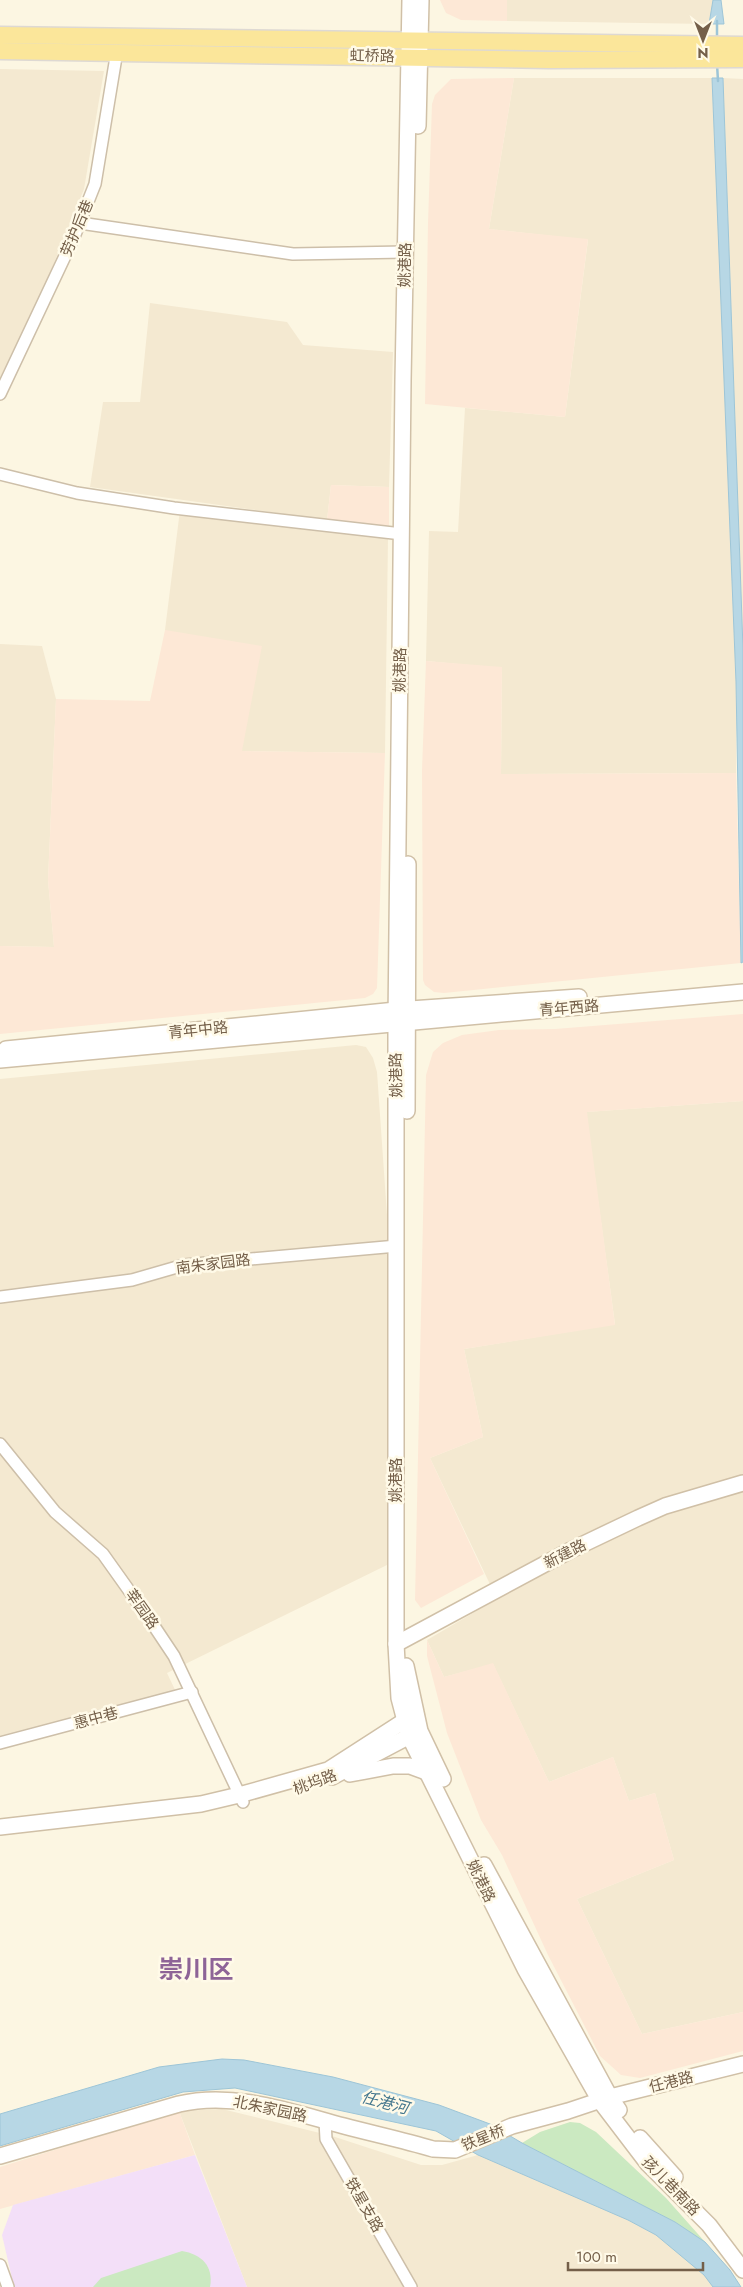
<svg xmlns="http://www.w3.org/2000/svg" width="743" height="2287" font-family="Jost,'Noto Sans SC',sans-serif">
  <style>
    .residential { fill: #f4e9d1 }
    .commercial { fill: #fde8d6 }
    .education { fill: #f3dff8 }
    .green { fill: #cbe9c1 }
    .water { fill: #b7d7e5; stroke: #9dc5d7 }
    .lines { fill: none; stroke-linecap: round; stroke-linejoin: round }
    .stream { stroke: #9dc5d7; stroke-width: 2.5 }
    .street-casing { stroke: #cdbfa9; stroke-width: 14 }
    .secondary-casing { stroke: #d0c0a7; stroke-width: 18 }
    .primary-casing { stroke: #ded9d3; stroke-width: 19 }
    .street { stroke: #fff; stroke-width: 11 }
    .secondary { stroke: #fff; stroke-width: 15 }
    .primary { stroke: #fbe69a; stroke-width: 16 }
    .labels { text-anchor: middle; stroke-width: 5; stroke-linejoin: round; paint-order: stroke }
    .street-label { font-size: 15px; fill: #745f49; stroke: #fffae8 }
    .water-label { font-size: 16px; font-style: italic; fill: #45778e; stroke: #fffae8 }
    .town-label { font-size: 25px; font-weight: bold; fill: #8e6497; stroke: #fffae8 }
  </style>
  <rect width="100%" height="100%" fill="#fcf6e2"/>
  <g class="residential">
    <polygon points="507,0 713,0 713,2 709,24 507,21"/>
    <polygon points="0,69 104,71 84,189 48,278 0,378"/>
    <polygon points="514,78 712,78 736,682 736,773 501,774 502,668 426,661 429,531 458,532 465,408 565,417 588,240 489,229"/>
    <polygon points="723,78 743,79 743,649"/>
    <polygon points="150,303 287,322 303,345 393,352 389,487 331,485 327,520 90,487 103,402 140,402"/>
    <polygon points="180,510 388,538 385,753 242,751 165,630"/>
    <polygon points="0,644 42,646 56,699 48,880 54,947 0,946"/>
    <polygon points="356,1045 366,1047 373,1058 377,1072 390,1258 389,1564 167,1673 176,1692 0,1739 0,1079"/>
    <polygon points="743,1101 743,2012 642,2034 577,1899 674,1860 655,1793 629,1801 613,1757 549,1782 493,1664 444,1677 427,1640 497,1599 430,1458 483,1437 464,1349 615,1324 586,1112"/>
    <polygon points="222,2109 332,2136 421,2165 442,2165 478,2155 628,2220 656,2235 704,2275 713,2287 247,2287 179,2111"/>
  </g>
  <g class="commercial">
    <polygon points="440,0 507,0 507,21 461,20 446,13"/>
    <polygon points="514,78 489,229 588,239 565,417 425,404 428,223 432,104 435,95 451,79"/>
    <polygon points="331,485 389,487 389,529 327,520"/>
    <polygon points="165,630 262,646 242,751 385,753 377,988 373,994 365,998 0,1034 0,946 54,947 48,880 56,699 150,701"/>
    <polygon points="426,661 502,667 501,774 736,773 741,963 444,993 434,992 425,985 423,980 422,770"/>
    <polygon points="743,1014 743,1101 587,1112 615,1325 464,1349 483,1437 430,1458 484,1574 421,1608 415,1600 426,1075 433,1052 443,1043 462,1035 499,1030 555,1029"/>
    <polygon points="427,1640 444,1677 493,1663 549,1782 613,1757 629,1801 655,1793 674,1860 577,1899 642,2034 743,2012 743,2051 640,2078 621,2075 600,2056 548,1955 502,1855 481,1820 447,1733 427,1656"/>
    <polygon points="179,2111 195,2155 0,2209 0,2167"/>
  </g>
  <polygon class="education" points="195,2155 247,2287 14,2287 2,2235 13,2205"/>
  <g class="green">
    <polygon points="570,2122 580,2123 596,2132 666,2198 705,2242 675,2222 522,2143 540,2132"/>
    <path d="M182,2251c19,3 32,15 28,36h-117l8,-9z"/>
  </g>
  <g class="water">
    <polygon points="713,0 721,0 724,24 709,24"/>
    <polygon points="712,78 723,78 743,649 743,962 741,963 736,682"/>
    <polygon points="222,2059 244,2060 333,2077 439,2105 490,2124 522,2143 675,2222 705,2242 730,2270 741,2287 713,2287 704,2275 656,2235 628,2220 478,2155 436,2131 235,2088 183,2092 0,2146 0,2114 159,2067"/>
  </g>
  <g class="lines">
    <g class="stream">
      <polyline points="717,21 717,38"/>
      <polyline points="717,64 718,81"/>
    </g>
    <defs>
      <g id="street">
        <polyline points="80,223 293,254 405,252"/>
        <polyline points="0,394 74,237 95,184 117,51"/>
        <polyline points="0,474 77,493 174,508 402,534"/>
        <polyline points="0,1297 132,1280 184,1265 397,1246"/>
        <polyline points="0,1444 55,1512 103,1554 150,1620 174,1656 243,1802"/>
        <polyline points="0,1743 192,1692"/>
        <polyline points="325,2121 326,2139 411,2287"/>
        <polyline points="0,2265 8,2287"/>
      </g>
      <g id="secondary">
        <polyline points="410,0 403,381 396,1023 396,1644 399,1698 409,1736 525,1969 600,2101 648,2164 709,2225 743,2270"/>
        <polyline points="418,126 421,0"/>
        <polyline points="6,1049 396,1010 579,997"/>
        <polyline points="0,1060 743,992"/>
        <polyline points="407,1111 408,864"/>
        <polyline points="396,1644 571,1550 638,1518 665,1506 743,1483"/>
        <polyline points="406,1666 420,1731 443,1779"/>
        <polyline points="350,1774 393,1766 410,1766 429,1773"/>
        <polyline points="332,1777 417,1732"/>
        <polyline points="0,1827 201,1804 239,1795 328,1770 404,1721 413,1718"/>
        <polyline points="484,1865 610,2097 619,2110"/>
        <polyline points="640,2138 675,2177"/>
        <path d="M0,2156l179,-52c55,-13 112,8 165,22 30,8 59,14 89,23l22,1 57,-24 56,-15 42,-14 133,-33"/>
      </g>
      <g id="primary">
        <polyline points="0,35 743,45"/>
        <polyline points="0,51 549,60 743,59"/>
      </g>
    </defs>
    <use href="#street" class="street-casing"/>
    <use href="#secondary" class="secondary-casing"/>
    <use href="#primary" class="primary-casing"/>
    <use href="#street" class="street"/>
    <use href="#secondary" class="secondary"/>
    <use href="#primary" class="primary"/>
  </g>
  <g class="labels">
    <g class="street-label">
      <text transform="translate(372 56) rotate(1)" y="5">虹桥路</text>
      <text transform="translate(77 228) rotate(-67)" y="5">劳护后巷</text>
      <text transform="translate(405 265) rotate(-89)" y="5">姚港路</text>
      <text transform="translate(400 670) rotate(-89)" y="5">姚港路</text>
      <text transform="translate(569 1008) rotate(-5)" y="5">青年西路</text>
      <text transform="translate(198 1030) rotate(-6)" y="5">青年中路</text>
      <text transform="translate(396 1075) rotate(-91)" y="5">姚港路</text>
      <text transform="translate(213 1264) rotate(-7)" y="5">南朱家园路</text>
      <text transform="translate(396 1480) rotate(-90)" y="5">姚港路</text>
      <text transform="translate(565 1554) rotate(-27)" y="5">新建路</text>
      <text transform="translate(142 1609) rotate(55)" y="5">莘园路</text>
      <text transform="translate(96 1718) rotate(-15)" y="5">惠中巷</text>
      <text transform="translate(315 1782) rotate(-20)" y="5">桃坞路</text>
      <text transform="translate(481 1881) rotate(64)" y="5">姚港路</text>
      <text transform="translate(671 2082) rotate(-14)" y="5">任港路</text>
      <text transform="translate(270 2109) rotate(12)" y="5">北朱家园路</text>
      <text transform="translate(483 2138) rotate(-22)" y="5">铁星桥</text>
      <text transform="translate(671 2186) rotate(46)" y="5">孩儿巷南路</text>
      <text transform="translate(364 2205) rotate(60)" y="5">铁星支路</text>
    </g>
    <g class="water-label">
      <text transform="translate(385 2102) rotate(15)" y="6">任港河</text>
    </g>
    <g class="town-label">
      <text x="196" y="1978">崇川区</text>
    </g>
  </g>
  <g transform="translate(703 40) rotate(180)" stroke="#fffae8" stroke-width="4" paint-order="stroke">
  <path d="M0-4L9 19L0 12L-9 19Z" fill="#745f49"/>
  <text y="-8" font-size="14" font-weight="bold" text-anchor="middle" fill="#745f49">N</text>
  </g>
  <path d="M568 2262v8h135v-8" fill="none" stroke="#745f49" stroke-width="2.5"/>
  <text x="576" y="2262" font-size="15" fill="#745f49" stroke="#fffae8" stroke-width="4" paint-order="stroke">100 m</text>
</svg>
